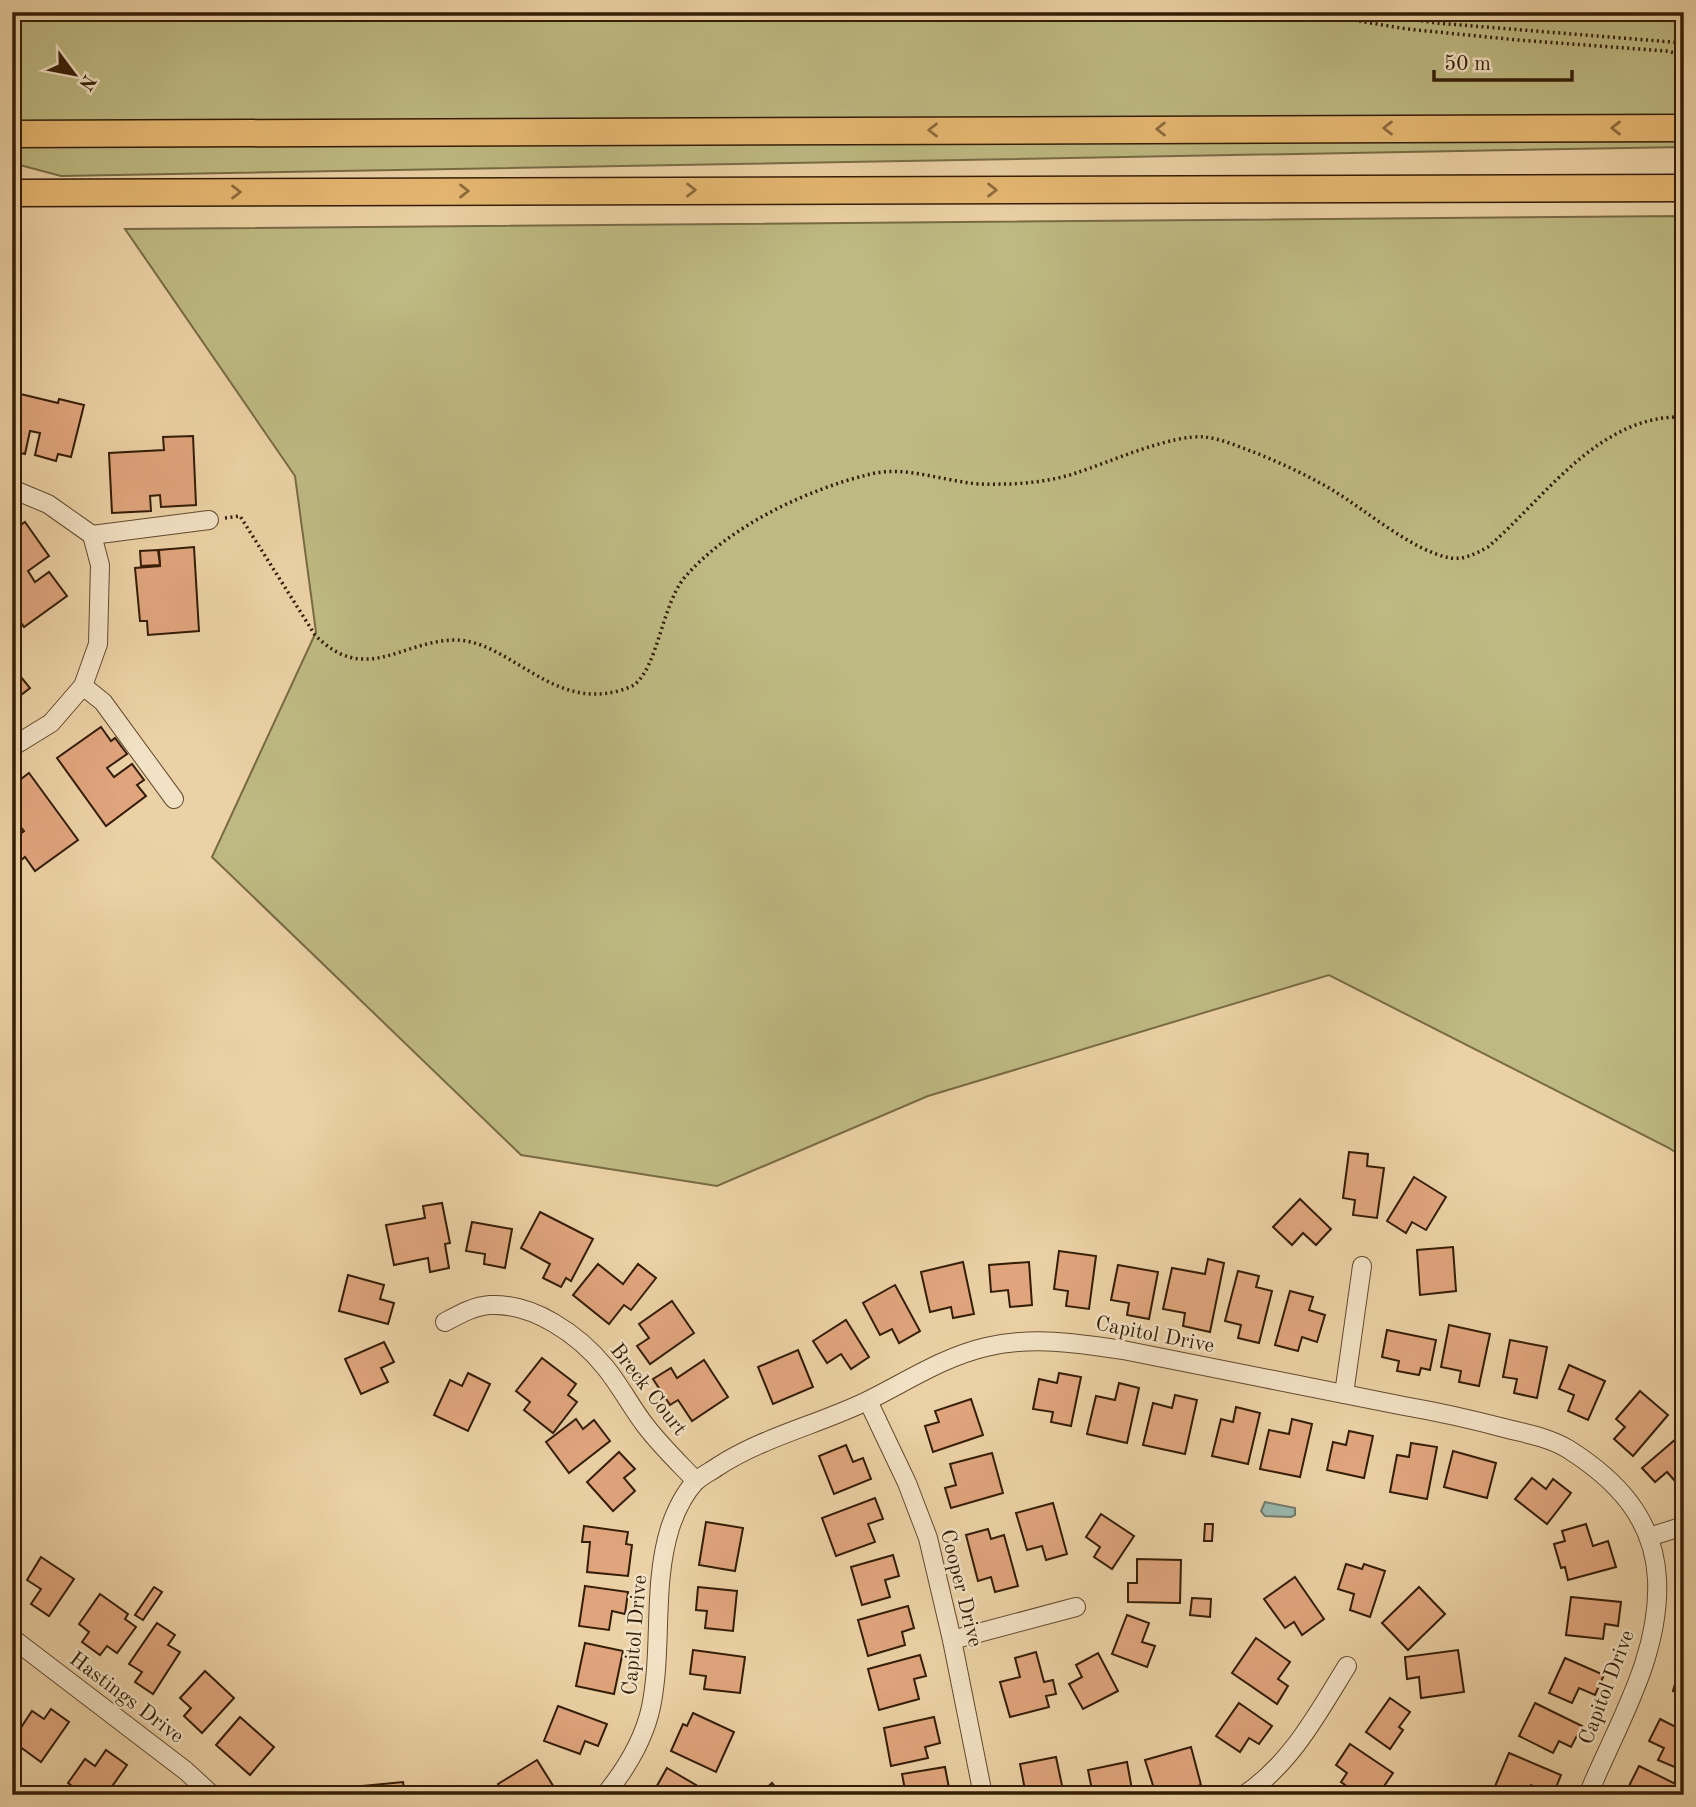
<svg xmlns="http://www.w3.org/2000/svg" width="1696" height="1807" font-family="'Old Standard TT',serif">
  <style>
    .green { fill: #beb982; stroke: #796b44; stroke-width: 2 }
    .water { fill: #99b6ad; stroke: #71796a; stroke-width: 2 }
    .building { fill: #e0a57d; stroke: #341d05; stroke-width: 2 }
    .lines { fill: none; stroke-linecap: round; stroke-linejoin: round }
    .minor-casing { stroke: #624a2d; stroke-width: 20 }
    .highway-casing { stroke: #341d05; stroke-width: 29 }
    .path { stroke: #341d05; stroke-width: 3.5; stroke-dasharray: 2 3.5; stroke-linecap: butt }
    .minor { stroke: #f2e1c4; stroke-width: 18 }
    .highway { stroke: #e6b872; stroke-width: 26 }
    .oneway { stroke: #8d6a3c }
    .labels { text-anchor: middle; stroke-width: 5; stroke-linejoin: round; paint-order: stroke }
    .street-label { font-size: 21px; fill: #341d05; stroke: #f2e1c4 }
  </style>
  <rect width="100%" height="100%" fill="#ebd1a5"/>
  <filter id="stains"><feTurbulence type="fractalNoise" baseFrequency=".00286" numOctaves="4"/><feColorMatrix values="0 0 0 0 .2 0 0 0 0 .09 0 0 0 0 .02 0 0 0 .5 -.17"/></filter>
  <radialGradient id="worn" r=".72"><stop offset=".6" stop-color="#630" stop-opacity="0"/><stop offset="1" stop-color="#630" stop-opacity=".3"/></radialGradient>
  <g class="green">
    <polygon points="12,12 1684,12 1684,147 61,176 12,163"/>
    <polygon points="1683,216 1684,1158 1669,1148 1329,975 928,1096 717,1186 521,1155 212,857 316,632 295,476 125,229"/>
  </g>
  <polygon class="water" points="1265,1502 1295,1508 1295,1515 1291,1517 1265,1516 1261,1511"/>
  <g class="building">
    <polygon points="12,392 58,403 59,399 84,405 71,457 58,454 56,461 35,455 40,433 30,431 25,454 12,451"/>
    <polygon points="193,436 196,505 161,507 160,495 150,496 151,511 112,513 109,453 164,450 163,437"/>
    <polygon points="25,522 49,556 28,571 35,582 49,572 67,596 24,627 12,610 12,531"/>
    <polygon points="194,547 199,631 148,635 147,621 140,621 135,568 160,566 159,550"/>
    <polygon points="158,550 160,565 141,566 140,551"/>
    <polygon points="12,666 30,688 12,702"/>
    <polygon points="101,727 111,741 115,738 127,754 107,768 114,777 132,764 144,780 137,785 146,796 106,826 57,758"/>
    <polygon points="29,773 78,840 35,871 25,857 21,860 12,849 12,840 24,831 19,825 12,829 12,786"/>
    <polygon points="1349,1152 1368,1154 1367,1166 1384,1168 1377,1218 1353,1215 1355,1200 1343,1198"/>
    <polygon points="1414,1177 1446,1197 1426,1230 1412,1222 1406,1233 1387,1221"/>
    <polygon points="1300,1199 1331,1229 1316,1245 1303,1233 1292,1245 1273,1227"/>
    <polygon points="442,1203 450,1243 445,1244 449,1268 430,1272 428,1258 394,1265 386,1225 425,1218 423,1206"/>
    <polygon points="540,1212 593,1239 571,1281 566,1278 561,1287 543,1278 550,1264 521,1248"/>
    <polygon points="472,1222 512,1229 505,1268 484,1264 485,1254 466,1251"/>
    <polygon points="1453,1247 1456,1291 1420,1295 1417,1250"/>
    <polygon points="1059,1251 1096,1256 1089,1309 1066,1306 1068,1291 1054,1289"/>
    <polygon points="1208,1259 1224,1263 1210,1332 1183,1326 1185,1313 1163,1309 1172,1268 1205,1274"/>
    <polygon points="963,1262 974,1314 953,1318 951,1307 930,1312 921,1272"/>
    <polygon points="1029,1262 1032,1305 1010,1307 1008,1290 991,1292 989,1265"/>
    <polygon points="598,1264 623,1284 638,1264 656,1278 631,1310 624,1305 609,1324 573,1295"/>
    <polygon points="1118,1265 1158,1272 1149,1319 1127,1315 1129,1303 1111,1300"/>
    <polygon points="1238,1271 1259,1276 1256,1287 1272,1291 1259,1343 1238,1338 1241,1325 1225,1321"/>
    <polygon points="348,1275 384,1285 380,1299 394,1303 388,1324 339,1311"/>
    <polygon points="895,1285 920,1331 899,1343 892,1329 880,1335 863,1303"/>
    <polygon points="1290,1291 1313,1297 1309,1310 1325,1315 1317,1342 1302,1337 1298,1351 1275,1345"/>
    <polygon points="672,1301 694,1333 650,1364 637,1346 649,1338 639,1324"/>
    <polygon points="846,1320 869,1357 851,1369 841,1354 827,1363 813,1341"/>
    <polygon points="1449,1325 1490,1334 1479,1386 1459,1382 1461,1371 1441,1367"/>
    <polygon points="1387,1330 1436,1340 1430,1370 1421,1368 1419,1375 1397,1371 1399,1361 1382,1357"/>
    <polygon points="1510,1340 1547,1347 1537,1398 1514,1393 1517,1379 1503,1377"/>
    <polygon points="384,1342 394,1362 381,1368 388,1382 361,1394 345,1359"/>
    <polygon points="798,1350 813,1387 773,1404 758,1367"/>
    <polygon points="542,1358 576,1384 568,1395 577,1402 553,1433 524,1410 530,1402 516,1391"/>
    <polygon points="704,1360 728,1397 692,1421 678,1400 670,1405 653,1379 671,1368 677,1378"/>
    <polygon points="1569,1365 1605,1381 1588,1420 1568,1411 1574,1395 1559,1389"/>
    <polygon points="468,1373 490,1384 468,1431 434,1415 450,1380 462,1386"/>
    <polygon points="1059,1373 1081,1377 1071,1426 1051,1422 1053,1412 1033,1409 1039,1379 1057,1383"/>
    <polygon points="1119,1383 1139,1388 1127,1443 1087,1434 1096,1396 1115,1400"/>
    <polygon points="1640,1391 1668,1415 1633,1456 1614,1439 1625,1427 1616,1419"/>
    <polygon points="1175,1395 1197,1400 1185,1454 1143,1445 1153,1403 1172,1408"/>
    <polygon points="971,1399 983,1435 933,1452 925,1426 939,1422 935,1411"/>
    <polygon points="1236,1407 1260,1413 1248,1464 1212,1456 1221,1419 1233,1422"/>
    <polygon points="576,1419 583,1429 594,1420 610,1441 569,1473 546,1442"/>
    <polygon points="1292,1419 1312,1424 1300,1477 1260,1469 1269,1430 1289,1434"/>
    <polygon points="1349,1431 1373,1436 1364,1478 1327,1470 1333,1442 1346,1445"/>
    <polygon points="1684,1432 1684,1486 1681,1488 1667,1472 1655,1482 1642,1468"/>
    <polygon points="1411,1443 1437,1447 1427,1499 1390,1492 1397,1455 1409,1457"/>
    <polygon points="846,1445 853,1462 863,1458 871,1479 834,1494 819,1456"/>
    <polygon points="1453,1451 1496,1463 1487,1498 1444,1487"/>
    <polygon points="619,1452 635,1469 624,1478 635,1491 613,1511 587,1482"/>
    <polygon points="992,1453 1003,1493 951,1508 945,1488 956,1485 950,1464"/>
    <polygon points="1532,1478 1546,1489 1553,1479 1571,1493 1547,1524 1515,1499"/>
    <polygon points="875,1498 883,1519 868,1524 875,1542 836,1556 822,1518"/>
    <polygon points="1053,1503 1067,1554 1046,1560 1042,1546 1027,1550 1016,1513"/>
    <polygon points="1101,1514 1134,1536 1112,1569 1094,1557 1100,1547 1086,1537"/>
    <polygon points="706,1522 743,1528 735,1571 699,1565"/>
    <polygon points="1205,1524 1213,1524 1212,1541 1204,1541"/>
    <polygon points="1586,1524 1593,1546 1608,1541 1616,1567 1568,1580 1565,1567 1561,1568 1554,1544 1565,1541 1562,1531"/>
    <polygon points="584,1526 628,1532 626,1544 632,1545 628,1576 587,1572 590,1542 582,1542"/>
    <polygon points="988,1529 991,1539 1004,1535 1018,1586 995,1592 991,1577 978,1581 966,1535"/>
    <polygon points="893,1555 899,1576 885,1580 890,1597 862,1605 851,1567"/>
    <polygon points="41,1557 74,1579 49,1616 31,1604 41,1589 27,1580"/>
    <polygon points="1137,1559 1181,1560 1180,1603 1128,1602 1128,1583 1137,1583"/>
    <polygon points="1346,1564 1362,1569 1364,1564 1385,1571 1370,1617 1350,1610 1354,1594 1338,1589"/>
    <polygon points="1295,1577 1324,1619 1302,1635 1294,1622 1285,1628 1264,1599"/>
    <polygon points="585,1586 628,1592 625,1614 612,1611 609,1630 579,1626"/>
    <polygon points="154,1587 162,1592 143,1620 135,1615"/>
    <polygon points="698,1587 737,1591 733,1631 705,1628 707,1611 696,1610"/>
    <polygon points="1419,1587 1445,1614 1408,1650 1382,1623"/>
    <polygon points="100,1594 128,1614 125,1619 136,1627 117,1653 107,1646 100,1655 82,1642 89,1632 79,1624"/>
    <polygon points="1571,1597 1621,1602 1618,1626 1605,1624 1603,1639 1566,1635"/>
    <polygon points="1192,1598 1211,1599 1210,1617 1190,1615"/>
    <polygon points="908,1606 914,1628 902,1632 905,1645 868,1656 858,1620"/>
    <polygon points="1127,1615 1149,1623 1142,1642 1155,1646 1147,1667 1112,1654"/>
    <polygon points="157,1623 175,1635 168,1645 180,1652 153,1694 135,1682 142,1672 129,1664"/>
    <polygon points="1256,1638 1290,1662 1278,1679 1288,1686 1277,1704 1232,1673"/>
    <polygon points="585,1643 623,1651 614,1694 576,1686"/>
    <polygon points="693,1650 745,1657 740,1693 704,1689 706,1676 690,1674"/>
    <polygon points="1458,1650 1464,1692 1421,1698 1419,1677 1407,1679 1405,1657"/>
    <polygon points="1036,1652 1044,1682 1053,1680 1056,1694 1046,1696 1049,1707 1010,1717 1000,1682 1020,1677 1015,1658"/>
    <polygon points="1098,1653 1118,1691 1083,1709 1069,1684 1082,1677 1076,1665"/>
    <polygon points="920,1655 926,1676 914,1679 919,1699 879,1710 868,1669"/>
    <polygon points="1565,1658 1604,1675 1595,1695 1579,1688 1572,1703 1549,1693"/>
    <polygon points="1679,1670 1684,1671 1684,1694 1673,1691"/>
    <polygon points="205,1671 234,1698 202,1733 184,1716 191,1708 180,1698"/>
    <polygon points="1390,1698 1410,1712 1399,1727 1403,1730 1390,1749 1366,1732"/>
    <polygon points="1239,1703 1272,1726 1259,1744 1249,1738 1240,1752 1216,1736"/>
    <polygon points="1535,1703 1582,1726 1571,1747 1559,1741 1553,1753 1519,1736"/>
    <polygon points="558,1706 607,1724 598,1746 585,1741 580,1754 544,1741"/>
    <polygon points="51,1709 69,1722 41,1762 12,1741 32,1711 44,1719"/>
    <polygon points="693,1713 734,1732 716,1772 671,1751 683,1724 687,1726"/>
    <polygon points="240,1717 274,1747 250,1775 216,1745"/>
    <polygon points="934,1717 940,1743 925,1747 928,1758 891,1766 884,1728"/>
    <polygon points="1660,1719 1684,1731 1684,1771 1658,1760 1664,1748 1649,1741"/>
    <polygon points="1350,1744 1393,1773 1378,1795 1359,1795 1341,1782 1347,1773 1336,1765"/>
    <polygon points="1191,1747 1201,1785 1167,1795 1156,1795 1145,1760"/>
    <polygon points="106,1750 127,1765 106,1795 85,1795 68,1783 85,1759 95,1766"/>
    <polygon points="1509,1753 1561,1775 1553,1795 1531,1785 1527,1795 1501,1795 1493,1791"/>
    <polygon points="1056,1757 1064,1795 1026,1795 1020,1764"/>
    <polygon points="537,1760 557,1792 553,1795 504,1795 498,1784"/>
    <polygon points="1127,1762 1133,1795 1093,1795 1088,1770"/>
    <polygon points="1639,1766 1684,1788 1684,1795 1640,1795 1641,1792 1629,1786"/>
    <polygon points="945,1767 949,1788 935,1791 935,1795 906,1795 902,1774"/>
    <polygon points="667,1768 713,1795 660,1795 654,1791"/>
    <polygon points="403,1782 405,1795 364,1795 363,1786"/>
    <polygon points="772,1783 782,1795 759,1795"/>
  </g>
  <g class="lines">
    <defs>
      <g id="minor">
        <polyline points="12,489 48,504 92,535 100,565 98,644 83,686 51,723 12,747"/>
        <polyline points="92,535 209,520"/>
        <polyline points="83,686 103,702 174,799"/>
        <path d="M445,1322c15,-8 29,-16 45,-17 44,-2 89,30 115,62 15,18 26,40 40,58 15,20 34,38 51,56"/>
        <polyline points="1344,1394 1362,1266"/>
        <polyline points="868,1401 907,1483 928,1538 952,1640 983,1795"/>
        <polyline points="1649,1537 1684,1526"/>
        <polyline points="12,1638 186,1771 212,1795"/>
        <polyline points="952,1640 1076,1607"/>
        <path d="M605,1795c21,-26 39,-55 46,-88 12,-59 1,-121 19,-179 5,-15 14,-34 25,-46 6,-6 15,-10 22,-15 46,-30 100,-42 150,-66 39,-19 76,-44 119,-54 46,-11 91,-4 137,3 94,19 187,37 281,56 35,6 70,14 104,23 20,5 42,9 60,20 49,31 86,70 89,130 4,77 -41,147 -69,216"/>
        <path d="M1244,1795c47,-31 74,-82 103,-129"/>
      </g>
      <g id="highway">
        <polyline points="12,134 1684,128"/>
        <polyline points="12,193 1684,188"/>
      </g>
    </defs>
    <use href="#minor" class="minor-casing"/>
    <use href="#highway" class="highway-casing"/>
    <g class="path">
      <polyline points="1305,12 1407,29 1518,40 1666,51 1684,55"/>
      <polyline points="1367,12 1436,23 1684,43"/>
      <path d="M225,518l15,-2 75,119c49,50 85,7 138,5 53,-1 93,63 155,53 8,-1 19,-4 26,-8 24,-18 28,-81 51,-108 43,-50 122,-88 186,-103 31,-8 67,5 99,9 13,2 27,1 40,1 22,-1 45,-4 66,-11 34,-11 95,-39 129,-36 17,2 35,10 51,16 27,11 53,23 78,38 33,20 79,60 116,67 14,2 25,-4 38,-11 57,-49 111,-133 196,-130"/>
    </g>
    <use href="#minor" class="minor"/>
    <use href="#highway" class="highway"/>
  </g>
  <defs><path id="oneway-chevron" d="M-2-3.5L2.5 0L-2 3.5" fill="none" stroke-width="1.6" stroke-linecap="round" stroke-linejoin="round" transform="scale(1.75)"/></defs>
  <g class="oneway">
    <use href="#oneway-chevron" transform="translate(1388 128) rotate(180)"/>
    <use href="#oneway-chevron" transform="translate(1616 128) rotate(180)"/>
    <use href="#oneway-chevron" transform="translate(1161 129) rotate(180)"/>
    <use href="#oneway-chevron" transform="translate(933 130) rotate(180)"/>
    <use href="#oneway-chevron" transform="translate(691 190)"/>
    <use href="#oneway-chevron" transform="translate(992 190)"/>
    <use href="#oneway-chevron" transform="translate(464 191)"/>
    <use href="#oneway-chevron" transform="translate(236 192)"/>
  </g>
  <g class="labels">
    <g class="street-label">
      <text transform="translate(1155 1334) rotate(11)" y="7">Capitol Drive</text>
      <text transform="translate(649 1389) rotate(52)" y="7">Breck Court</text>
      <text transform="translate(962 1588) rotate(76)" y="7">Cooper Drive</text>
      <text transform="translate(634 1635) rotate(-85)" y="7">Capitol Drive</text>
      <text transform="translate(1606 1687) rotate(-69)" y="7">Capitol Drive</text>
      <text transform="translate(127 1697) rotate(37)" y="7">Hastings Drive</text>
    </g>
  </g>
  <rect width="1696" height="1807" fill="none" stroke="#ebd1a5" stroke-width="42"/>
  <rect x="14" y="14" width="1668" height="1779" fill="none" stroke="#341d05" stroke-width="3.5"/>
  <rect x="21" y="21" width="1654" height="1765" fill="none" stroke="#341d05" stroke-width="2"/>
  <g transform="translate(74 74) rotate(122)" stroke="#f2e1c4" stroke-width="5" paint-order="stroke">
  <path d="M0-5L12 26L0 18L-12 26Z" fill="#341d05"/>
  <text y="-10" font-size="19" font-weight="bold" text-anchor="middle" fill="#341d05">N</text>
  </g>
  <path d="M1434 70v10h138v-10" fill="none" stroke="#341d05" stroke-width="3.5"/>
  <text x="1444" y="70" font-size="21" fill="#341d05" stroke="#f2e1c4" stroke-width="5" paint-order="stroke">50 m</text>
  <rect width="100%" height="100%" filter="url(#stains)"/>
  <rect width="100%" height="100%" fill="url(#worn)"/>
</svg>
